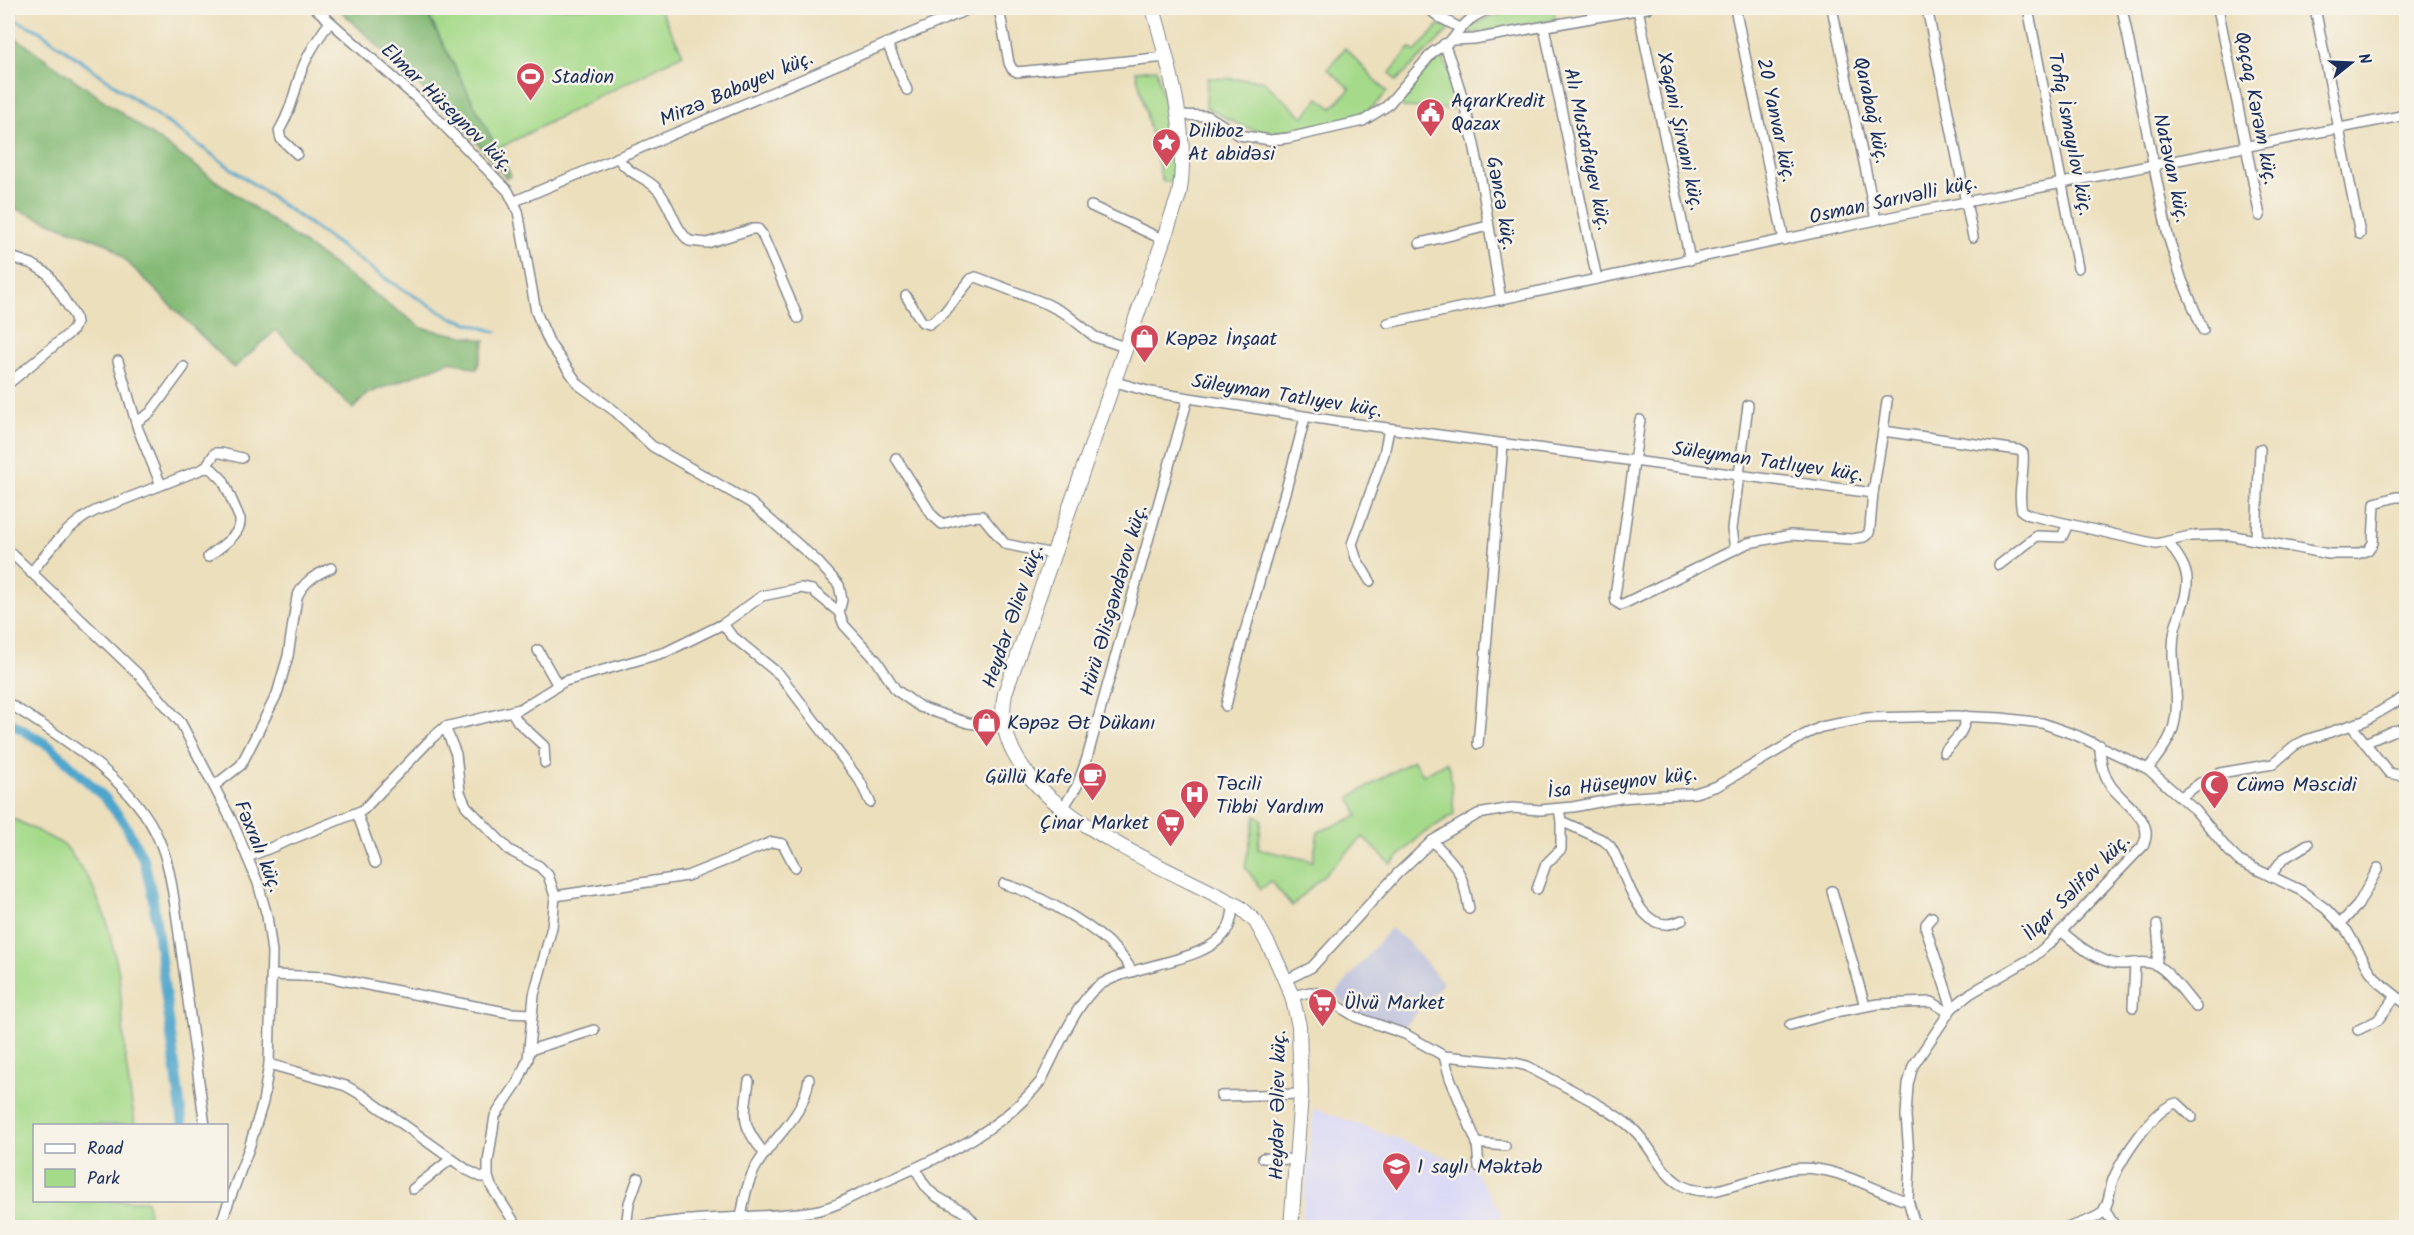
<svg xmlns="http://www.w3.org/2000/svg" width="2414" height="1235" font-family="Kalam,sans-serif">
  <style>
    .built { fill: #d8d7f8 }
    .industrial { fill: #bfc2dd }
    .green { fill: #a5da8a; stroke: #608474; stroke-width: 1.5 }
    .forest { fill: #84ba76; stroke: #50746a; stroke-width: 1.5 }
    .lines { fill: none; stroke-linecap: round; stroke-linejoin: round }
    .stream { stroke: #4ea5cb; stroke-width: 3 }
    .canal { stroke: #4ea5cb; stroke-width: 10 }
    .minor-casing { stroke: #84878d; stroke-width: 12 }
    .secondary-casing { stroke: #84878d; stroke-width: 16 }
    .minor { stroke: #fff; stroke-width: 9 }
    .secondary { stroke: #fff; stroke-width: 14 }
    .labels { text-anchor: middle; stroke-width: 5; stroke-linejoin: round; paint-order: stroke }
    .poi-label { font-size: 20px; fill: #1b2f5e; stroke: #f7f3e8; text-anchor: start }
    .street-label { font-size: 20px; fill: #1b2f5e; stroke: #f7f3e8 }
  </style>
  <rect width="100%" height="100%" fill="#f7f3e8"/>
  <filter id="ink" filterUnits="userSpaceOnUse"><feTurbulence type="fractalNoise" baseFrequency=".0167" numOctaves="2"/><feDisplacementMap in="SourceGraphic" scale="12" xChannelSelector="R" yChannelSelector="G"/><feConvolveMatrix kernelMatrix="1 2 1 2 8 2 1 2 1" color-interpolation-filters="sRGB"/></filter>
  <filter id="wash" filterUnits="userSpaceOnUse"><feTurbulence type="fractalNoise" baseFrequency=".008" numOctaves="4" result="noise"/><feDisplacementMap in="SourceGraphic" scale="24" xChannelSelector="R" yChannelSelector="G"/><feGaussianBlur stdDeviation="1.35" result="paint"/><feColorMatrix in="noise" values="0 0 0 0 0 0 0 0 0 0 0 0 0 0 0 0 0 1.4 0 .05"/><feComposite in="paint" operator="in"/></filter>
  <g filter="url(#wash)">
    <rect width="100%" height="100%" fill="#ecdfbc"/>
    <polygon class="built" points="1314,1108 1472,1167 1503,1215 1490,1227 1301,1227"/>
    <polygon class="industrial" points="1390,928 1407,941 1443,983 1405,1026 1356,1012 1335,995"/>
    <g class="green">
      <polygon points="451,8 659,8 683,54 497,149 430,18"/>
      <polygon points="1529,8 1553,8 1556,20 1470,33 1469,27 1488,18"/>
      <polygon points="1440,24 1450,29 1396,81 1390,73 1410,48 1415,52"/>
      <path d="M1345,48l42,44c-6,7 -12,14 -20,19 -17,9 -82,24 -101,21 -22,-2 -41,-15 -60,-25l1,-29 55,2 41,37 16,-19 13,10 18,-19 -22,-20z"/>
      <polygon points="1442,55 1452,78 1459,105 1452,109 1403,107 1401,103 1423,72"/>
      <path d="M1156,69c9,37 20,75 16,113l-10,-1 -26,-110z"/>
      <polygon points="1413,760 1423,775 1446,762 1450,768 1454,814 1422,834 1391,864 1363,837 1292,906 1271,881 1261,889 1245,867 1255,816 1262,820 1258,849 1313,861 1318,832 1358,816 1350,797"/>
      <polygon points="8,816 65,845 90,881 106,919 119,973 126,1064 135,1125 34,1126 34,1200 147,1201 149,1215 141,1227 8,1227"/>
    </g>
    <g class="forest">
      <polygon points="338,8 424,8 511,176 506,178 471,135"/>
      <polygon points="8,32 422,328 485,340 477,369 451,361 367,394 353,409 276,330 234,368 110,245 8,206"/>
    </g>
    <g class="lines">
      <polyline class="stream" points="8,16 39,31 389,281 450,317 496,332"/>
      <polyline class="canal" points="8,721 51,747 105,798 125,824 144,860 153,899 183,1126"/>
    </g>
  </g>
  <g filter="url(#ink)">
    <g class="lines">
      <defs>
        <g id="minor">
          <polyline points="315,8 422,103 508,191 518,211 536,312 550,344 579,385 616,412 652,446 751,503 817,561 839,585 842,600 839,612 844,625 877,661 896,690 920,707 968,723 1004,728"/>
          <polyline points="999,8 1009,63 1012,69 1017,72 1166,57"/>
          <polyline points="1428,8 1439,17 1460,28"/>
          <polyline points="1735,8 1784,240"/>
          <polyline points="1832,8 1876,220"/>
          <polyline points="1927,8 1973,237"/>
          <polyline points="2028,8 2078,268"/>
          <polyline points="2122,8 2168,236 2182,280 2203,330"/>
          <polyline points="2218,8 2260,216"/>
          <polyline points="2315,8 2360,234"/>
          <polyline points="1638,9 1690,260"/>
          <polyline points="1544,27 1597,279"/>
          <path d="M1452,40c12,-17 22,-27 43,-32"/>
          <polyline points="887,43 907,90"/>
          <path d="M1444,44c33,81 42,170 57,256"/>
          <polyline points="1178,115 1208,116 1239,135 1270,140 1288,138 1363,121 1387,106 1433,52 1452,40 1474,39 1647,8"/>
          <path d="M297,154l-16,-15 -2,-8c12,-21 14,-34 21,-56 6,-19 18,-37 30,-53"/>
          <path d="M618,158c11,17 25,17 38,30 15,15 16,37 33,53l18,2 45,-14h6l4,5 36,84"/>
          <polyline points="515,201 971,8"/>
          <polyline points="1091,206 1164,240"/>
          <polyline points="1420,243 1488,226"/>
          <polyline points="8,256 32,264 48,274 75,317 76,323 73,330 8,384"/>
          <polyline points="906,296 922,322 929,324 944,313 971,279 976,277 1047,304 1066,314 1095,337 1125,347"/>
          <polyline points="1388,323 1900,215 2406,115"/>
          <polyline points="118,361 138,429 161,485"/>
          <path d="M1112,381l39,11 184,29 538,72 10,-62 135,19 5,3c2,19 -6,39 -1,58l7,4 127,29 34,-8 39,-1 100,19h28l11,-4 5,-7 2,-40 21,-6h10"/>
          <polyline points="1640,420 1615,596 1616,602 1621,605 1748,543 1791,535 1852,539 1864,537 1869,533 1870,527 1873,493"/>
          <polyline points="136,422 150,413 184,367"/>
          <polyline points="1883,431 1887,401"/>
          <polyline points="896,458 932,515 942,524 968,517 982,516 1005,544 1053,554"/>
          <polyline points="205,468 215,453 221,453 242,458"/>
          <polyline points="2256,539 2260,449"/>
          <polyline points="1735,548 1732,529 1748,405"/>
          <polyline points="8,550 141,677 181,723 233,823 258,883 267,916 272,952 269,1064 263,1102 249,1148 219,1228"/>
          <polyline points="1999,565 2037,536 2062,537 2068,524"/>
          <path d="M31,573c19,-24 36,-48 64,-62l110,-43 7,1 11,11 17,39c2,16 -21,28 -32,38"/>
          <polyline points="1370,581 1356,558 1352,544 1384,454 1389,429"/>
          <polyline points="723,624 731,635 780,675 860,781 870,802"/>
          <polyline points="538,650 557,684"/>
          <path d="M8,703c52,33 127,78 151,137 10,22 13,48 17,72l29,214"/>
          <path d="M1226,706c22,-98 56,-192 79,-289"/>
          <polyline points="512,712 518,722 544,746 545,763"/>
          <polyline points="2351,725 2389,773 2398,775 2406,774"/>
          <polyline points="445,727 456,754 460,792 466,806 509,850 539,866 548,875 555,896 552,927 534,995 528,1059 518,1082 495,1116 488,1162 488,1177 491,1186 518,1228"/>
          <polyline points="2365,743 2392,731 2406,728"/>
          <polyline points="1478,744 1503,444"/>
          <path d="M1944,752c11,-12 20,-19 22,-36"/>
          <path d="M2148,769c10,-14 22,-27 26,-44 8,-31 -6,-64 1,-96 4,-17 13,-32 12,-50 -1,-14 -11,-25 -18,-36"/>
          <path d="M214,786l27,-21 36,-71 11,-38 9,-59c7,-16 18,-22 34,-29"/>
          <polyline points="2181,797 2200,783 2220,773 2273,764 2294,746 2306,740 2364,721 2403,698"/>
          <polyline points="1063,808 1077,786 1087,758 1188,398"/>
          <path d="M1559,809l2,12 42,19 7,6c17,24 27,96 72,74"/>
          <polyline points="357,813 375,863"/>
          <path d="M1432,841c26,25 31,32 37,68"/>
          <polyline points="248,857 363,810 432,738 445,727 520,709 565,681 666,652 723,624 762,596 800,588 812,590 839,612"/>
          <polyline points="2270,876 2283,859 2308,844"/>
          <path d="M1004,884c36,10 112,52 128,88"/>
          <polyline points="1537,889 1546,864 1561,849 1561,821"/>
          <polyline points="1832,891 1865,1006"/>
          <polyline points="555,896 687,876 772,842 783,844 795,867"/>
          <polyline points="1932,917 1926,924 1926,929 1952,1008"/>
          <polyline points="2340,924 2358,905 2378,868"/>
          <path d="M2061,931c17,14 34,29 56,33 12,1 26,-4 37,0 14,5 32,32 42,43"/>
          <polyline points="2156,965 2159,948 2157,925"/>
          <polyline points="272,975 327,977 510,1013 531,1014"/>
          <polyline points="1286,980 1312,967 1397,874 1432,841 1478,814 1512,808 1540,810 1573,807 1620,798 1695,793 1717,786 1804,735 1821,727 1867,718 1955,716 2001,718 2042,723 2078,736 2148,769 2196,811 2228,850 2239,861 2302,891 2326,909 2347,931 2370,971 2379,982 2406,1004"/>
          <path d="M1292,996l18,-4 7,1 39,24 49,17 39,22 71,7 12,3c32,18 81,40 107,64 17,16 25,40 44,53 11,8 26,9 40,7l73,-21c40,-5 73,16 109,30l8,1"/>
          <polyline points="2133,1007 2135,963"/>
          <polyline points="1790,1025 1840,1011 1878,1004 1932,1002 1948,1012"/>
          <polyline points="2358,1030 2378,1020 2396,996"/>
          <polyline points="530,1050 594,1030"/>
          <polyline points="1444,1056 1450,1078 1477,1143 1479,1167"/>
          <polyline points="269,1064 346,1086 362,1095 467,1170 481,1177 488,1177"/>
          <path d="M749,1081c-5,37 -9,43 16,73"/>
          <polyline points="1221,1096 1301,1094"/>
          <polyline points="1477,1143 1505,1146"/>
          <polyline points="1263,1158 1297,1160"/>
          <path d="M916,1169c5,10 10,21 20,27 16,11 32,13 41,32"/>
          <polyline points="413,1189 451,1159"/>
          <polyline points="2104,1209 2116,1228"/>
          <path d="M741,1218c3,-18 6,-37 16,-53 19,-32 46,-46 52,-86"/>
          <polyline points="626,1228 629,1203 638,1178"/>
          <path d="M632,1228c59,-13 122,-8 182,-17 23,-4 42,-17 63,-26 61,-27 120,-50 164,-104 13,-25 35,-78 56,-94 32,-24 110,-23 130,-57 5,-8 5,-17 7,-26"/>
          <path d="M1916,1228l-8,-28 2,-33 -4,-51 2,-32 5,-18 39,-58 19,-15 61,-35 18,-15 92,-96c16,-25 -18,-43 -31,-61 -9,-13 -11,-26 -11,-41"/>
          <path d="M2067,1228c10,-4 27,-8 35,-15 8,-9 7,-25 12,-36 9,-20 40,-69 63,-74l15,14"/>
        </g>
        <path id="secondary" d="M1153,8c16,57 37,128 26,187l-174,498c-22,110 162,172 236,215l15,14 18,33 18,41 7,30 2,68 -10,134"/>
      </defs>
      <use href="#minor" class="minor-casing"/>
      <use href="#secondary" class="secondary-casing"/>
      <use href="#minor" class="minor"/>
      <use href="#secondary" class="secondary"/>
    </g>
  </g>
  <defs>
    <symbol id="stadium-pin" viewBox="-11 -11 22 30"><path d="M0 17L-7.5 6A9.5 9.5 0 1 1 7.5 6Z" fill="#d1495b" stroke="#f7f3e8"/><path d="M0-5a6.5 5 0 1 0 0 10a6.5 5 0 1 0 0-10ZM-3.5-1.8h7v3.6h-7Z" fill="#fff"/></symbol>
    <symbol id="civic-pin" viewBox="-11 -11 22 30"><path d="M0 17L-7.5 6A9.5 9.5 0 1 1 7.5 6Z" fill="#d1495b" stroke="#f7f3e8"/><path d="M-.6-6.5H3V-4.5H.6V-3L4-1V1h2V6H-6V1h2V-1L-.6-3ZM-1.2 2.5V6h2.4V2.5Z" fill="#fff"/></symbol>
    <symbol id="sight-pin" viewBox="-11 -11 22 30"><path d="M0 17L-7.5 6A9.5 9.5 0 1 1 7.5 6Z" fill="#d1495b" stroke="#f7f3e8"/><path d="M0-6L1.8-2.2L6-1.7L2.9 1.2L3.7 5.4L0 3.3L-3.7 5.4L-2.9 1.2L-6-1.7L-1.8-2.2Z" fill="#fff"/></symbol>
    <symbol id="shop-pin" viewBox="-11 -11 22 30"><path d="M0 17L-7.5 6A9.5 9.5 0 1 1 7.5 6Z" fill="#d1495b" stroke="#f7f3e8"/><path d="M-5-2.5h2.3a2.7 3.5 0 0 1 5.4 0H5L5.5 6h-11ZM-1.5-2.5h3a1.5 2.3 0 0 0-3 0Z" fill="#fff"/></symbol>
    <symbol id="cafe-pin" viewBox="-11 -11 22 30"><path d="M0 17L-7.5 6A9.5 9.5 0 1 1 7.5 6Z" fill="#d1495b" stroke="#f7f3e8"/><path d="M-5.5-4.5H6V0H3Q3 3.5 0 3.5H-2.5Q-5.5 3.5-5.5 0ZM3-3.2v2h1.7v-2ZM-6 4.5H4V6H-6Z" fill="#fff"/></symbol>
    <symbol id="mosque-pin" viewBox="-11 -11 22 30"><path d="M0 17L-7.5 6A9.5 9.5 0 1 1 7.5 6Z" fill="#d1495b" stroke="#f7f3e8"/><path d="M3.5-4.9A6 6 0 1 0 3.5 4.9A5 5 0 1 1 3.5-4.9Z" fill="#fff"/></symbol>
    <symbol id="hospital-pin" viewBox="-11 -11 22 30"><path d="M0 17L-7.5 6A9.5 9.5 0 1 1 7.5 6Z" fill="#d1495b" stroke="#f7f3e8"/><path d="M-5-5h3v3.5h4V-5h3V5h-3V1.5h-4V5h-3Z" fill="#fff"/></symbol>
    <symbol id="supermarket-pin" viewBox="-11 -11 22 30"><path d="M0 17L-7.5 6A9.5 9.5 0 1 1 7.5 6Z" fill="#d1495b" stroke="#f7f3e8"/><path d="M-6-5.5h2.5l.6 2H6L4.5 2H-2.5L-4.4-4H-6ZM-1.5 3.2a1.3 1.3 0 1 0 .1 0ZM3 3.2a1.3 1.3 0 1 0 .1 0Z" fill="#fff"/></symbol>
    <symbol id="school-pin" viewBox="-11 -11 22 30"><path d="M0 17L-7.5 6A9.5 9.5 0 1 1 7.5 6Z" fill="#d1495b" stroke="#f7f3e8"/><path d="M0-5L7-2L0 1L-7-2ZM-4 1L0 2.5L4 1V4Q0 6-4 4Z" fill="#fff"/></symbol>
  </defs>
  <g fill-rule="evenodd">
    <use href="#stadium-pin" x="514" y="60" width="33" height="45"/>
    <use href="#civic-pin" x="1414" y="96" width="33" height="45"/>
    <use href="#sight-pin" x="1150" y="126" width="33" height="45"/>
    <use href="#shop-pin" x="1128" y="322" width="33" height="45"/>
    <use href="#shop-pin" x="970" y="706" width="33" height="45"/>
    <use href="#cafe-pin" x="1076" y="760" width="33" height="45"/>
    <use href="#mosque-pin" x="2198" y="768" width="33" height="45"/>
    <use href="#hospital-pin" x="1178" y="778" width="33" height="45"/>
    <use href="#supermarket-pin" x="1154" y="806" width="33" height="45"/>
    <use href="#supermarket-pin" x="1306" y="986" width="33" height="45"/>
    <use href="#school-pin" x="1380" y="1150" width="33" height="45"/>
  </g>
  <g class="labels">
    <g class="poi-label">
      <text x="552" y="83">Stadion</text>
      <text x="1451" y="107">AqrarKredit<tspan x="1451" dy="23">Qazax</tspan></text>
      <text x="1188" y="137">Diliboz<tspan x="1188" dy="23">At abidəsi</tspan></text>
      <text x="1165" y="345">Kəpəz İnşaat</text>
      <text x="1007" y="729">Kəpəz Ət Dükanı</text>
      <text x="1072" y="783" text-anchor="end">Güllü Kafe</text>
      <text x="1216" y="790">Təcili<tspan x="1216" dy="23">Tibbi Yardım</tspan></text>
      <text x="2236" y="791">Cümə Məscidi</text>
      <text x="1149" y="829" text-anchor="end">Çinar Market</text>
      <text x="1344" y="1009">Ülvü Market</text>
      <text x="1417" y="1173">1 saylı Məktəb</text>
    </g>
    <g class="street-label">
      <text transform="translate(736 88) rotate(-23)" y="7">Mirzə Babayev küç.</text>
      <text transform="translate(448 107) rotate(44)" y="7">Elmar Hüseynov küç.</text>
      <text transform="translate(2257 108) rotate(79)" y="7">Qaçaq Kərəm küç.</text>
      <text transform="translate(1872 110) rotate(78)" y="7">Qarabağ küç.</text>
      <text transform="translate(1777 120) rotate(78)" y="7">20 Yanvar küç.</text>
      <text transform="translate(1681 131) rotate(78)" y="7">Xəqani Şirvani küç.</text>
      <text transform="translate(2071 134) rotate(79)" y="7">Tofiq İsmayılov küç.</text>
      <text transform="translate(1588 149) rotate(78)" y="7">Alı Mustafayev küç.</text>
      <text transform="translate(2172 168) rotate(78)" y="7">Natəvan küç.</text>
      <text transform="translate(1893 199) rotate(-12)" y="7">Osman Sarıvəlli küç.</text>
      <text transform="translate(1502 203) rotate(80)" y="7">Gəncə küç.</text>
      <text transform="translate(1287 395) rotate(9)" y="7">Süleyman Tatlıyev küç.</text>
      <text transform="translate(1768 461) rotate(8)" y="7">Süleyman Tatlıyev küç.</text>
      <text transform="translate(1113 600) rotate(-74)" y="7">Hürü Əlisgəndərov küç.</text>
      <text transform="translate(1012 616) rotate(-71)" y="7">Heydər Əliev küç.</text>
      <text transform="translate(1622 782) rotate(-7)" y="7">İsa Hüseynov küç.</text>
      <text transform="translate(259 846) rotate(68)" y="7">Fəxralı küç.</text>
      <text transform="translate(2076 887) rotate(-45)" y="7">İlqar Səlifov küç.</text>
      <text transform="translate(1277 1105) rotate(-89)" y="7">Heydər Əliev küç.</text>
    </g>
  </g>
  <rect width="2414" height="1235" fill="none" stroke="#f7f3e8" stroke-width="30"/>
  <rect x="33" y="1124" width="195" height="78" fill="#f7f3e8" stroke="#9fa5b1" stroke-width="1.5"/>
  <rect x="45" y="1144" width="30" height="9" fill="#ffffff" stroke="#9fa5b1" stroke-width="1.5"/>
  <text x="87" y="1154" font-size="18" fill="#1b2f5e">Road</text>
  <rect x="45" y="1169" width="30" height="18" fill="#a5da8a" stroke="#9fa5b1" stroke-width="1.5"/>
  <text x="87" y="1184" font-size="18" fill="#1b2f5e">Park</text>
  <g transform="translate(2351 63) rotate(72)" stroke="#f7f3e8" stroke-width="4.5" paint-order="stroke">
  <path d="M0-4.5L10 22L0 15L-10 22Z" fill="#1b2f5e"/>
  <text y="-9" font-size="16" font-weight="bold" text-anchor="middle" fill="#1b2f5e">N</text>
  </g>
</svg>
